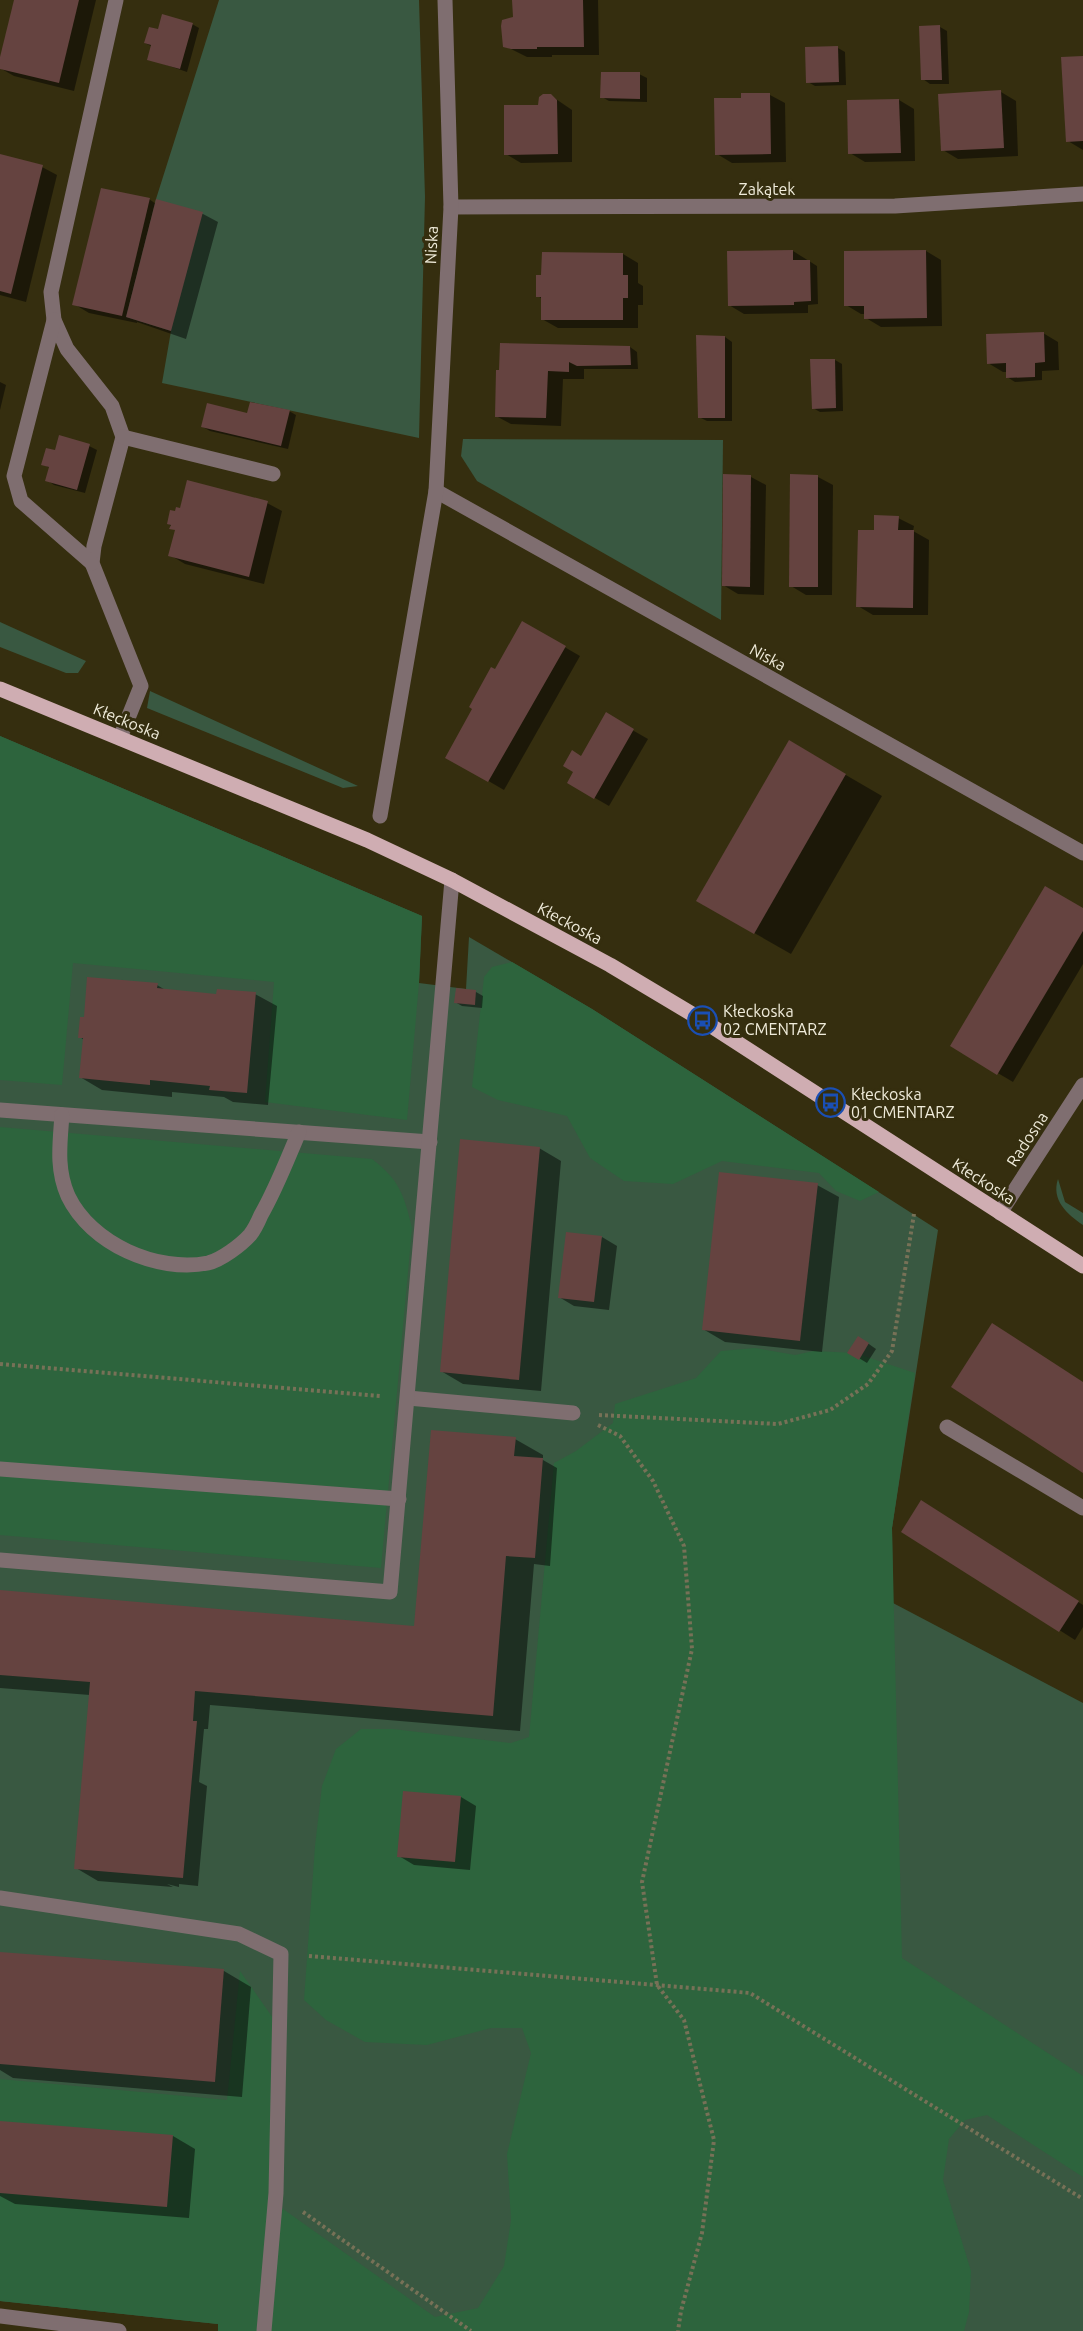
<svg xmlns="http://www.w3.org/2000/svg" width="1083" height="2331" font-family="Ubuntu,sans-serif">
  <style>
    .green { fill: #395841 }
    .forest { fill: #2d643d }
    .shadow { fill: #0007 }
    .building { fill: #654340 }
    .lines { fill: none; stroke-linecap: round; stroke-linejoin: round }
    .path { stroke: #777157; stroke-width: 4; stroke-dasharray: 3 3; stroke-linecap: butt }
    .minor { stroke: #7f6e70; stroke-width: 15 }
    .major { stroke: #cfadb2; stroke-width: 15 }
    .labels { text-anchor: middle; stroke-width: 6; stroke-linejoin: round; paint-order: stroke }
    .street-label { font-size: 16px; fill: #f0ecdb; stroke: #352e0f }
    .poi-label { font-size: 16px; fill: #f0ecdb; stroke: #352e0f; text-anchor: start }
  </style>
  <rect width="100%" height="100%" fill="#352e0f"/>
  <g class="green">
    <polygon points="219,0 419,0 425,197 419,438 162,383 171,331 126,317 156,199"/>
    <polygon points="463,439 723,440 721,620 477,481 461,456"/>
    <polygon points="0,622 86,661 78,673 66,673 0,647"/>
    <polygon points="150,691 358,786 343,788 147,708"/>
    <polygon points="0,736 422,916 419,983 466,989 469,937 592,1009 938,1230 892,1528 893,1603 1083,1703 1083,2331 218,2331 218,2324 0,2301"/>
    <path d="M1058,1179l7,23 18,11v12c-16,-11 -32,-25 -25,-46z"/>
  </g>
  <g class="forest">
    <polygon points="0,736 422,916 419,983 407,1120 265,1102 274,982 73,963 62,1085 0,1080"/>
    <polygon points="512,962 592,1009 879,1192 860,1201 836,1191 819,1173 722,1161 673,1184 624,1181 590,1158 567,1116 498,1100 472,1087 484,977 492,967"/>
    <path d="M0,1127l372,32c28,21 32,37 40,69l-31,340 -381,-33z"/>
    <polygon points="755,1348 795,1355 814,1351 855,1353 915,1373 892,1528 902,1958 1083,2076 1083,2177 987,2115 965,2120 949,2139 943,2180 971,2271 969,2312 964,2331 218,2331 218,2324 0,2301 0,2079 227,2100 240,1971 273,2018 269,2199 435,2317 478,2308 504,2266 511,2220 507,2154 531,2053 522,2028 491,2028 427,2045 365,2042 326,2020 304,2000 315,1846 322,1786 336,1749 361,1729 393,1729 511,1743 529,1737 554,1463 576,1451 613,1423 615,1404 696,1378 721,1351"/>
  </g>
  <g class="shadow">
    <polygon points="16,0 96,0 74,91 14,76 0,68"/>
    <polygon points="514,0 598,0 599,55 552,55 552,57 527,57 505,46 515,18"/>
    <polygon points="192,24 199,28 187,72 149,59 153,47 145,43 159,31"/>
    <polygon points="940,27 947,31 949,84 930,84 923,79"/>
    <polygon points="838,48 845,52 846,85 815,86 808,82"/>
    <polygon points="1083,57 1083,150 1068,141"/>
    <polygon points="639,74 647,78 647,102 609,101 602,97"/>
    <polygon points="1001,92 1016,101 1018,156 958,159 943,150"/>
    <polygon points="550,95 572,110 572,162 521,163 506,154 539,106"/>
    <polygon points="770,95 785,103 786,162 732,163 717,154 743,99"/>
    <polygon points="899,100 914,109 915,161 865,162 850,153"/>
    <polygon points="0,156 42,167 57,175 26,302 0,295"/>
    <polygon points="149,199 156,204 203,214 218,222 186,339 137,322 137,323 89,313 74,304"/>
    <polygon points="793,251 817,266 818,304 808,305 808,313 744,314 729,305"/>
    <polygon points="926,251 941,260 942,326 881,327 866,318 866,314 861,314 846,305"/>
    <polygon points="623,254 638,263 638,283 643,286 643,305 638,305 638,328 558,328 542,319 542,299 538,296"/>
    <polygon points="1043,333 1058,342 1059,370 1042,371 1042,380 1015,382 1007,377 1007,372 1003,372 988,363"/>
    <polygon points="698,337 725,337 732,342 732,421 707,421 699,417"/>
    <polygon points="630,347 637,352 638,369 584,369 584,379 563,379 561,426 511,424 496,416 498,371"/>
    <polygon points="835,360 842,364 843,411 820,412 813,408"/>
    <polygon points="0,382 6,385 0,410"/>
    <polygon points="289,411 296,415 288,449 210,431 203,427 248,414"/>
    <polygon points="89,446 97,450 85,493 54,485 47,480 50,468 43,464 56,452"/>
    <polygon points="751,477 766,485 764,595 738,594 723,585"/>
    <polygon points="818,477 833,485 832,595 806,595 791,586"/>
    <polygon points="267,503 282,511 264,584 185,564 170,555 176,531 168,523"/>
    <polygon points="898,518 914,526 913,531 929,540 928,615 873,615 858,606 875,532"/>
    <polygon points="523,623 580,656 504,790 447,757"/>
    <polygon points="606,715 648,739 609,806 569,783"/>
    <polygon points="789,742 882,796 791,954 698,901"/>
    <polygon points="1083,909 1083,964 1013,1082 952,1046"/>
    <polygon points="157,985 167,991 218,995 255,994 277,1006 268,1105 233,1102 224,1097 172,1092 172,1097 102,1090 80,1077 84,1040 80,1037 85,1019"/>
    <polygon points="476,992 483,996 482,1008 462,1006 455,1002"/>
    <polygon points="539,1148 561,1161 541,1391 463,1384 441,1371"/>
    <polygon points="817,1185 839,1197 822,1352 725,1342 703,1329"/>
    <polygon points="602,1237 617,1246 609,1310 574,1306 559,1297"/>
    <polygon points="866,1342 876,1349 867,1363 849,1352"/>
    <polygon points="515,1439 543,1455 543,1460 557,1468 550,1566 534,1564 520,1731 210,1705 208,1729 204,1729 199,1782 207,1786 198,1886 179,1884 179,1887 167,1884 173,1887 98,1881 76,1868 90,1695 0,1688 0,1592 416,1627"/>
    <polygon points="936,1511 1083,1605 1083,1627 1075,1640 903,1531"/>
    <polygon points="461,1797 476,1806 470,1870 414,1865 399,1856"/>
    <polygon points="0,1953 224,1971 251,1987 242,2097 13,2078 0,2070"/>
    <polygon points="0,2122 173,2136 195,2149 189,2218 15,2204 0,2196"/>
  </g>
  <g class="building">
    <polygon points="14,0 79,0 59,83 0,69 0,57"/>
    <polygon points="512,0 583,0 584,47 537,47 537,49 511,49 503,47 501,26 502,20 513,17"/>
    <polygon points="162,14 193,23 180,69 147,60 151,45 144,43 149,27 158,29"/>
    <polygon points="940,25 942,80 921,80 919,26"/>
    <polygon points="838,46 839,82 806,83 805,47"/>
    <polygon points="1083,56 1083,141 1066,142 1061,57"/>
    <polygon points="601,72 640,72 640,99 600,98"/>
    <polygon points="1001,90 1004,148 941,151 938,94"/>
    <polygon points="741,93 770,93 771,154 715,155 714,98 741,98"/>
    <polygon points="543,94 551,94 557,100 558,154 504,155 504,105 538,105 539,97"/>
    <polygon points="899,99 901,153 848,154 847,100"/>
    <polygon points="0,154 43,165 11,294 0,291"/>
    <polygon points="101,188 150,198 122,316 72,305"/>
    <polygon points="156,199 203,212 171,331 126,317"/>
    <polygon points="793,250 793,260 810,260 811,301 794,302 794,305 728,306 727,251"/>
    <polygon points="926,250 927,318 864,319 864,306 844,306 844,251"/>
    <polygon points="542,252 623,253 623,275 628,275 628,298 623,298 623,320 541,320 541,297 536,297 536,275 541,275"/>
    <polygon points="1044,332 1045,362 1035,363 1035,377 1006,378 1006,363 987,364 986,334"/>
    <polygon points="696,335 725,336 725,418 698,418"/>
    <polygon points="500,343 630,346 631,365 577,366 569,362 569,372 548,371 546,418 495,417 496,370 499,370"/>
    <polygon points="810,359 835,359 836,408 812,409"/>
    <polygon points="250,402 290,410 281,446 201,427 207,403 247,413"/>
    <polygon points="59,435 90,444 77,490 45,481 49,467 41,465 46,448 55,450"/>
    <polygon points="723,474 751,475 750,587 722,586"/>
    <polygon points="790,474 818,475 818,587 789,587"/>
    <polygon points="187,480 268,501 249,577 168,556 175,530 169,529 171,525 167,524 170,510 175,511 176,507 180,508"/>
    <polygon points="874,515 899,516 898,530 914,530 913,608 856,607 858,530 874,530"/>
    <polygon points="522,621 566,646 488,782 445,758 472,709 469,707 491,667 495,669"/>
    <polygon points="606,712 634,729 594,799 567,783 573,772 563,766 572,750 581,756"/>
    <polygon points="789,740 846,774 754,934 696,901"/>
    <polygon points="1045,886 1083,908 1083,931 997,1075 950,1046"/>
    <polygon points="87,977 158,983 157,988 216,994 217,989 256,992 247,1093 209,1090 210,1086 150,1080 150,1085 79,1078 83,1038 78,1038 80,1017 84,1017"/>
    <polygon points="456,988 476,990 475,1005 454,1003"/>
    <polygon points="460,1139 540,1147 519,1380 440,1372"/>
    <polygon points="719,1172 818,1183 800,1341 702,1330"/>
    <polygon points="566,1232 602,1236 594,1302 558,1298"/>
    <polygon points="992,1323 1083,1382 1083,1473 951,1387"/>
    <polygon points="858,1336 869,1343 859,1360 847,1353"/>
    <polygon points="431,1430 516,1437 514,1456 543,1458 535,1558 506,1556 493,1716 195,1691 193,1721 197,1721 183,1878 74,1869 90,1682 0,1675 0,1590 414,1626"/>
    <polygon points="921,1500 1079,1601 1059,1632 901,1532"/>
    <polygon points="403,1791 461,1796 455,1862 397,1857"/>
    <polygon points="0,1952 224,1969 215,2082 0,2064"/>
    <polygon points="0,2121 173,2135 167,2207 0,2193"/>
  </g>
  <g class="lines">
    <g class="path">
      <polyline points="0,1364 380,1396"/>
      <polyline points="599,1415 778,1424 830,1410 868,1384 892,1351 914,1214"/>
      <polyline points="598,1425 620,1436 653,1481 684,1546 692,1649 642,1882 657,1985 684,2020 714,2140 702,2233 681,2311 678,2331"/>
      <polyline points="309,1956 750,1993 1083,2199"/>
      <polyline points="303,2212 471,2331"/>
    </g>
    <g class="minor">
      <polyline points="116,0 51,292 54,320 67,349 112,406 123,437 94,546 92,563 141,686 120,738"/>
      <polyline points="451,207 895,206 1083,194"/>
      <polyline points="54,320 14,476 21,501 92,563"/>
      <polyline points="123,437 273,474"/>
      <polyline points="436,491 1083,853"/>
      <polyline points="380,816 436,491 451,207 445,0"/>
      <polyline points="0,1110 430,1142"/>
      <path d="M62,1115c-2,28 -6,54 6,81 23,48 89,77 140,67 13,-3 33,-18 42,-28 4,-5 8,-13 11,-20 15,-26 26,-55 38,-83"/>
      <polyline points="1000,1213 1083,1085"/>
      <polyline points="408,1398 573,1413"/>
      <polyline points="947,1427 1083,1508"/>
      <polyline points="0,1469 399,1499"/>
      <polyline points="0,1560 390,1592 452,880"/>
      <polyline points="0,1898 239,1934 281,1954 276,2193 264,2331"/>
      <polyline points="0,2316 119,2331"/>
    </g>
    <polyline class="major" points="0,689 367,840 452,880 610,965 702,1020 1083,1266"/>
  </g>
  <defs>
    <symbol id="bus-ring" viewBox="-11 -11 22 22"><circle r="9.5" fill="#352e0f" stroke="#1a4fb4" stroke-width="1.5"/><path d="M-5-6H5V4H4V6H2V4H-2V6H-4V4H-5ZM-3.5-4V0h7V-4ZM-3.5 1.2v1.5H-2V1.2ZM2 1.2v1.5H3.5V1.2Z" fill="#1a4fb4"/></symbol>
  </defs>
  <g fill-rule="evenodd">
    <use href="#bus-ring" x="686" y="1004" width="33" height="33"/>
    <use href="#bus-ring" x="814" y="1086" width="33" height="33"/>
  </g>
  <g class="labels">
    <g class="street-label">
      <text x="767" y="195">Zakątek</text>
      <text transform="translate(431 245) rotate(-87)" y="6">Niska</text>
      <text transform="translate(768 657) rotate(29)" y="6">Niska</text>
      <text transform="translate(127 721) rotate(22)" y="6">Kłeckoska</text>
      <text transform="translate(570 923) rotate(28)" y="6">Kłeckoska</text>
      <text transform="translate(1027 1139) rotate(-57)" y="6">Radosna</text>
      <text transform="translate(984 1181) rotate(33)" y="6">Kłeckoska</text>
    </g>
    <g class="poi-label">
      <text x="723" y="1017">Kłeckoska<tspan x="723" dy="18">02 CMENTARZ</tspan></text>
      <text x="851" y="1100">Kłeckoska<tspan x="851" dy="18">01 CMENTARZ</tspan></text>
    </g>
  </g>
</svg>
